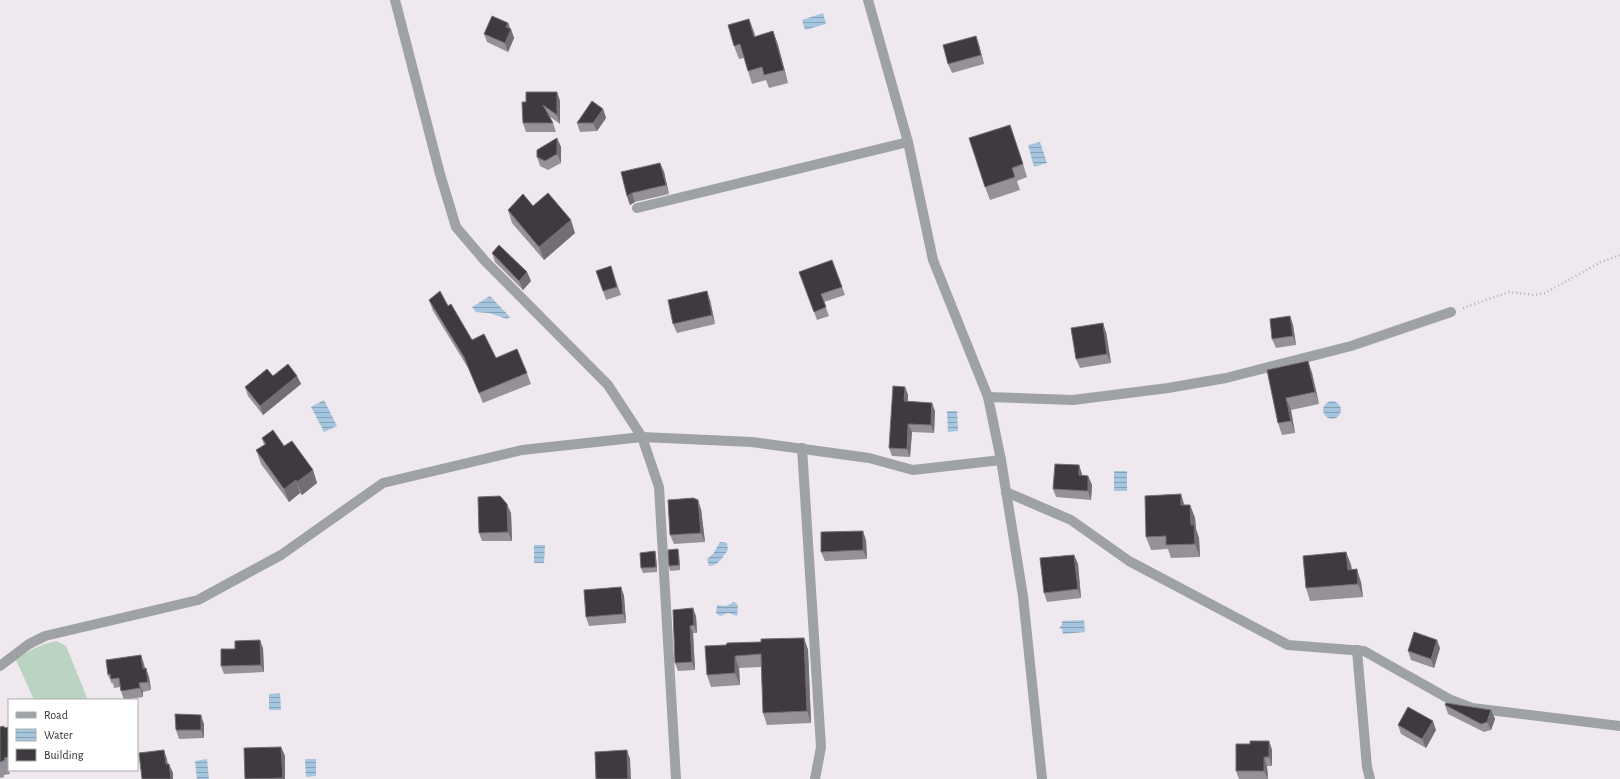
<svg xmlns="http://www.w3.org/2000/svg" width="1620" height="779" font-family="'Alegreya Sans',sans-serif">
  <style>
    .pitch { fill: #bad4c1 }
    .water { fill: url(#water-rules) }
    .lines { fill: none; stroke-linecap: round; stroke-linejoin: round }
    .path { stroke: #b5afb5; stroke-width: 2.5; stroke-dasharray: 1 3; stroke-linecap: butt }
    .minor { stroke: #9ea2a4; stroke-width: 10 }
    .wall { fill: #969198 }
    .shaded-wall { fill: #736e74 }
    .building { fill: #3e3a40; stroke: #736e74 }
  </style>
  <defs>
    <pattern id="water-rules" width="6" height="5" patternUnits="userSpaceOnUse"><rect width="6" height="5" fill="#a5c6de"/><path d="M0 2.5h6" fill="none" stroke="#87a1b5"/></pattern>
  </defs>
  <rect width="100%" height="100%" fill="#efe8ef"/>
  <path class="pitch" d="M56,641l10,5 22,54h-54l-18,-40c12,-10 24,-15 40,-19z"/>
  <g class="water">
    <polygon points="823,13 826,24 805,30 802,20"/>
    <polygon points="1040,142 1047,163 1034,167 1028,145"/>
    <polygon points="490,296 510,317 507,319 489,313 476,312 472,307"/>
    <polygon points="324,400 337,426 324,432 311,407"/>
    <circle cx="1332" cy="410" r="9"/>
    <polygon points="947,411 957,411 958,431 948,432"/>
    <rect x="1114" y="471" width="13" height="20"/>
    <path d="M720,542l7,1 1,7c-5,6 -9,16 -19,16l-2,-7 6,-5z"/>
    <polygon points="534,545 545,545 544,563 534,563"/>
    <polygon points="734,602 738,605 737,616 728,613 720,616 716,613 717,605 726,606"/>
    <polygon points="1084,620 1085,632 1063,634 1062,629 1059,628 1062,625 1062,621"/>
    <polygon points="280,693 281,710 269,710 269,694"/>
    <polygon points="207,759 209,779 197,779 195,761"/>
    <polygon points="305,759 316,759 316,776 306,777"/>
  </g>
  <g class="lines">
    <polyline class="path" points="1463,308 1509,292 1535,295 1545,293 1601,262 1620,255"/>
    <g class="minor">
      <polyline points="395,0 440,174 456,227 485,261 608,385 642,437 659,487 676,779"/>
      <polyline points="868,0 908,142 933,260 988,397 1001,460 1023,596 1042,779"/>
      <polyline points="637,208 908,142"/>
      <polyline points="988,397 1073,400 1168,388 1226,378 1351,346 1451,312"/>
      <polyline points="802,448 821,747 815,779"/>
      <polyline points="1006,492 1071,520 1129,561 1288,645 1364,651 1451,700 1472,708 1620,726"/>
      <polyline points="1357,650 1367,767 1370,779"/>
      <polyline points="0,666 29,644 45,636 198,600 281,555 383,483 522,450 642,437 752,442 869,458 913,470 1001,460"/>
    </g>
  </g>
  <g class="wall">
    <polygon points="749,19 755,37 773,31 778,45 788,83 769,88 766,80 752,84 744,58 739,59 734,46"/>
    <polygon points="508,23 514,38 508,52 487,42 484,34"/>
    <polygon points="976,36 979,45 984,64 952,73 948,64"/>
    <polygon points="557,92 560,101 560,124 549,116 553,123 556,132 526,132 523,123 526,102"/>
    <polygon points="603,109 606,118 597,131 580,132 577,123"/>
    <polygon points="1010,125 1027,177 1017,181 1020,190 990,200 985,187"/>
    <polygon points="557,138 561,147 561,163 548,170 540,166 537,157"/>
    <polygon points="660,163 664,172 669,194 635,202 630,205 627,196"/>
    <polygon points="533,206 575,233 544,260 512,223 508,210"/>
    <polygon points="492,253 527,272 531,281 523,290 495,262"/>
    <polygon points="832,260 845,295 824,302 829,316 817,320 799,272"/>
    <polygon points="614,275 621,295 606,300 603,291"/>
    <polygon points="429,300 448,306 472,340 496,358 527,373 531,384 483,403 468,368 433,311"/>
    <polygon points="710,300 715,324 677,333 673,324"/>
    <polygon points="1290,316 1293,325 1296,345 1276,348 1272,339"/>
    <polygon points="1106,332 1111,363 1080,368 1076,359"/>
    <polygon points="1308,361 1312,373 1319,404 1291,410 1295,433 1282,435 1278,423 1267,370"/>
    <polygon points="297,376 301,384 263,415 248,396 245,387"/>
    <polygon points="905,387 908,395 908,401 935,411 934,433 912,432 910,457 892,456 889,448"/>
    <polygon points="262,438 284,446 313,470 317,483 302,495 300,493 289,502 261,464 256,450 264,445"/>
    <polygon points="1079,465 1082,475 1088,476 1092,485 1091,500 1056,497 1053,489"/>
    <polygon points="1185,505 1190,505 1195,518 1196,529 1199,538 1200,557 1171,558 1168,549 1151,550 1146,537"/>
    <polygon points="701,509 705,542 674,544 670,535"/>
    <polygon points="511,513 512,541 482,541 479,533"/>
    <polygon points="866,540 867,559 825,561 821,552"/>
    <polygon points="678,549 679,554 680,570 670,571 669,566"/>
    <polygon points="655,551 656,556 657,572 643,573 641,568"/>
    <polygon points="1346,552 1351,565 1352,570 1361,582 1363,597 1310,601 1306,588"/>
    <polygon points="1074,555 1078,564 1081,598 1047,602 1044,593"/>
    <polygon points="621,587 624,596 626,623 589,626 586,617"/>
    <polygon points="673,610 696,616 697,633 693,633 695,670 678,671 675,663"/>
    <polygon points="804,638 808,650 811,723 767,725 763,713 761,667 739,668 740,685 711,687 707,675 726,645"/>
    <polygon points="263,648 264,672 224,674 221,666 235,649"/>
    <polygon points="1440,648 1434,668 1411,660 1408,651"/>
    <polygon points="144,664 145,669 149,677 151,690 143,692 143,697 124,700 121,691 120,687 114,688 113,683 112,684 108,675"/>
    <polygon points="1445,705 1491,710 1495,719 1491,730 1484,732 1448,714"/>
    <polygon points="204,724 204,738 179,739 176,730"/>
    <polygon points="1398,725 1436,730 1426,748 1401,734"/>
    <polygon points="0,727 5,728 9,727 9,770 14,770 9,771 10,774 4,775 4,777 0,778"/>
    <polygon points="1269,741 1272,750 1272,766 1267,766 1268,779 1239,779 1236,771 1250,744"/>
    <polygon points="281,747 285,756 285,779 245,779"/>
  </g>
  <g class="shaded-wall">
    <polygon points="749,19 754,32 759,50 754,37"/>
    <polygon points="508,23 511,31 511,29 514,38 508,52 505,43 506,27"/>
    <polygon points="773,31 778,45 788,83 784,70"/>
    <polygon points="976,36 979,45 984,64 981,55"/>
    <polygon points="557,92 560,101 560,124 557,115"/>
    <polygon points="603,109 606,118 597,131 593,123"/>
    <polygon points="1010,125 1014,138 1027,177 1023,164"/>
    <polygon points="557,138 561,147 561,163 557,154"/>
    <polygon points="660,163 664,172 669,194 666,185"/>
    <polygon points="632,193 635,202 630,205 627,196"/>
    <polygon points="571,220 575,233 544,260 539,247"/>
    <polygon points="527,272 531,281 523,290 519,281"/>
    <polygon points="707,291 710,300 715,324 712,315"/>
    <polygon points="1290,316 1293,325 1296,345 1293,336"/>
    <polygon points="1103,323 1106,332 1111,363 1107,354"/>
    <polygon points="1308,361 1312,373 1319,404 1315,392"/>
    <polygon points="297,376 301,384 263,415 260,406"/>
    <polygon points="905,387 908,395 907,410 904,401"/>
    <polygon points="1286,398 1291,410 1295,433 1291,421"/>
    <polygon points="932,403 935,411 934,433 931,425"/>
    <polygon points="908,424 912,432 910,457 907,449"/>
    <polygon points="1079,465 1082,474 1082,484 1079,475"/>
    <polygon points="313,470 317,483 302,495 297,482"/>
    <polygon points="1088,476 1092,485 1091,500 1088,491"/>
    <polygon points="296,480 300,493 289,502 284,489"/>
    <polygon points="1181,494 1185,507 1181,505"/>
    <polygon points="698,500 701,509 705,542 701,533"/>
    <polygon points="507,504 511,513 512,541 508,532"/>
    <polygon points="1190,505 1195,518 1196,529 1199,538 1200,557 1195,544 1191,525"/>
    <polygon points="863,531 866,540 867,559 863,550"/>
    <polygon points="678,549 679,554 680,570 679,565"/>
    <polygon points="655,551 656,556 657,572 656,567"/>
    <polygon points="1346,552 1351,565 1353,583 1348,570"/>
    <polygon points="1074,555 1078,564 1081,598 1078,589"/>
    <polygon points="1357,569 1361,582 1363,597 1358,584"/>
    <polygon points="621,587 624,596 626,623 623,614"/>
    <polygon points="693,608 696,616 697,633 694,625"/>
    <polygon points="690,626 693,633 695,670 692,662"/>
    <polygon points="804,638 808,650 811,723 807,711"/>
    <polygon points="260,640 263,648 264,672 261,665"/>
    <polygon points="1437,640 1440,648 1434,668 1431,659"/>
    <polygon points="141,655 144,664 146,678 143,669"/>
    <polygon points="735,656 739,668 740,685 735,673"/>
    <polygon points="146,668 149,677 151,690 148,682"/>
    <polygon points="139,683 143,692 143,697 140,688"/>
    <polygon points="1491,710 1495,719 1491,730 1487,722"/>
    <polygon points="201,715 204,724 204,738 201,730"/>
    <polygon points="1433,721 1436,730 1426,748 1422,739"/>
    <polygon points="1269,741 1272,750 1272,766 1269,757"/>
    <polygon points="281,747 285,756 285,779 283,779 283,778"/>
    <polygon points="164,750 167,759 169,773 166,764"/>
    <polygon points="627,750 630,759 631,779 628,779"/>
    <polygon points="1264,757 1267,766 1268,779 1264,771"/>
    <polygon points="169,764 173,773 173,779 171,779"/>
  </g>
  <g class="building">
    <polygon points="492,16 508,23 506,27 511,29 505,43 484,34"/>
    <polygon points="749,19 754,37 773,31 784,70 764,75 762,67 748,71 740,44 734,46 728,25"/>
    <polygon points="976,36 981,55 948,64 943,45"/>
    <polygon points="526,92 557,92 557,115 543,105 553,123 523,123 522,102 526,102"/>
    <polygon points="592,101 603,109 593,123 577,123"/>
    <polygon points="1010,125 1023,164 1012,168 1015,177 985,187 969,138"/>
    <polygon points="557,138 557,154 545,161 537,157 537,150"/>
    <polygon points="660,163 666,185 632,193 627,196 621,172"/>
    <polygon points="548,193 571,220 539,247 508,210 523,194 533,206"/>
    <polygon points="499,245 527,272 519,281 492,253"/>
    <polygon points="832,260 842,287 821,294 826,307 814,312 799,272"/>
    <polygon points="611,266 617,287 603,291 596,271"/>
    <polygon points="440,291 448,306 451,304 472,340 484,334 496,358 517,349 527,373 479,393 464,357 429,300"/>
    <polygon points="707,291 712,315 673,324 668,300"/>
    <polygon points="1290,316 1293,336 1272,339 1270,319"/>
    <polygon points="1103,323 1107,354 1076,359 1071,328"/>
    <polygon points="1308,361 1315,392 1286,398 1291,421 1278,423 1267,370"/>
    <polygon points="288,364 297,376 260,406 245,387 267,369 273,376"/>
    <polygon points="893,386 905,387 904,401 932,403 931,425 908,424 907,449 889,448"/>
    <polygon points="273,430 284,446 292,441 313,470 297,482 296,480 284,489 256,450 266,444 262,438"/>
    <polygon points="1055,464 1079,465 1079,475 1088,476 1088,491 1053,489"/>
    <polygon points="1181,494 1181,505 1190,505 1191,525 1194,525 1195,544 1166,545 1166,536 1146,537 1145,496"/>
    <polygon points="500,496 507,504 508,532 479,533 478,497"/>
    <polygon points="693,498 698,500 701,533 670,535 668,500"/>
    <polygon points="863,531 863,550 821,552 821,532"/>
    <polygon points="678,549 679,565 669,566 668,550"/>
    <polygon points="655,551 656,567 641,568 640,553"/>
    <polygon points="1346,552 1348,570 1357,569 1358,584 1306,588 1303,556"/>
    <polygon points="1074,555 1078,589 1044,593 1040,558"/>
    <polygon points="621,587 623,614 586,617 584,590"/>
    <polygon points="693,608 694,625 690,626 692,662 675,663 673,610"/>
    <polygon points="1414,632 1437,640 1431,659 1408,651"/>
    <polygon points="804,638 807,711 763,713 761,654 735,656 735,673 707,675 705,646 726,645 727,643 761,642 761,639"/>
    <polygon points="260,640 261,665 221,666 221,649 235,649 235,641"/>
    <polygon points="141,655 143,669 146,668 148,682 139,683 140,688 121,691 119,678 111,679 110,674 108,675 106,660"/>
    <polygon points="1446,703 1491,710 1487,722 1481,724 1445,705"/>
    <polygon points="1408,707 1433,721 1422,739 1398,725"/>
    <polygon points="175,714 201,715 201,730 176,730"/>
    <polygon points="4,726 4,728 9,727 9,757 4,758 5,760 0,762 0,727"/>
    <polygon points="1250,741 1269,741 1269,757 1264,757 1264,771 1236,771 1236,744 1250,744"/>
    <polygon points="281,747 283,778 245,779 244,748"/>
    <polygon points="164,750 166,764 169,764 171,779 142,779 139,753"/>
    <polygon points="627,750 628,779 596,779 595,752"/>
  </g>
  <rect x="8" y="699" width="130" height="72" fill="#ffffff" stroke="#aeadae"/>
  <rect x="16" y="712" width="20" height="6" fill="#9ea2a4" stroke="#aeadae"/>
  <text x="44" y="719" font-size="12" fill="#343134">Road</text>
  <rect x="16" y="729" width="20" height="12" fill="url(#water-rules)" stroke="#aeadae"/>
  <text x="44" y="739" font-size="12" fill="#343134">Water</text>
  <rect x="16" y="749" width="20" height="12" fill="#3e3a40" stroke="#aeadae"/>
  <text x="44" y="759" font-size="12" fill="#343134">Building</text>
</svg>
